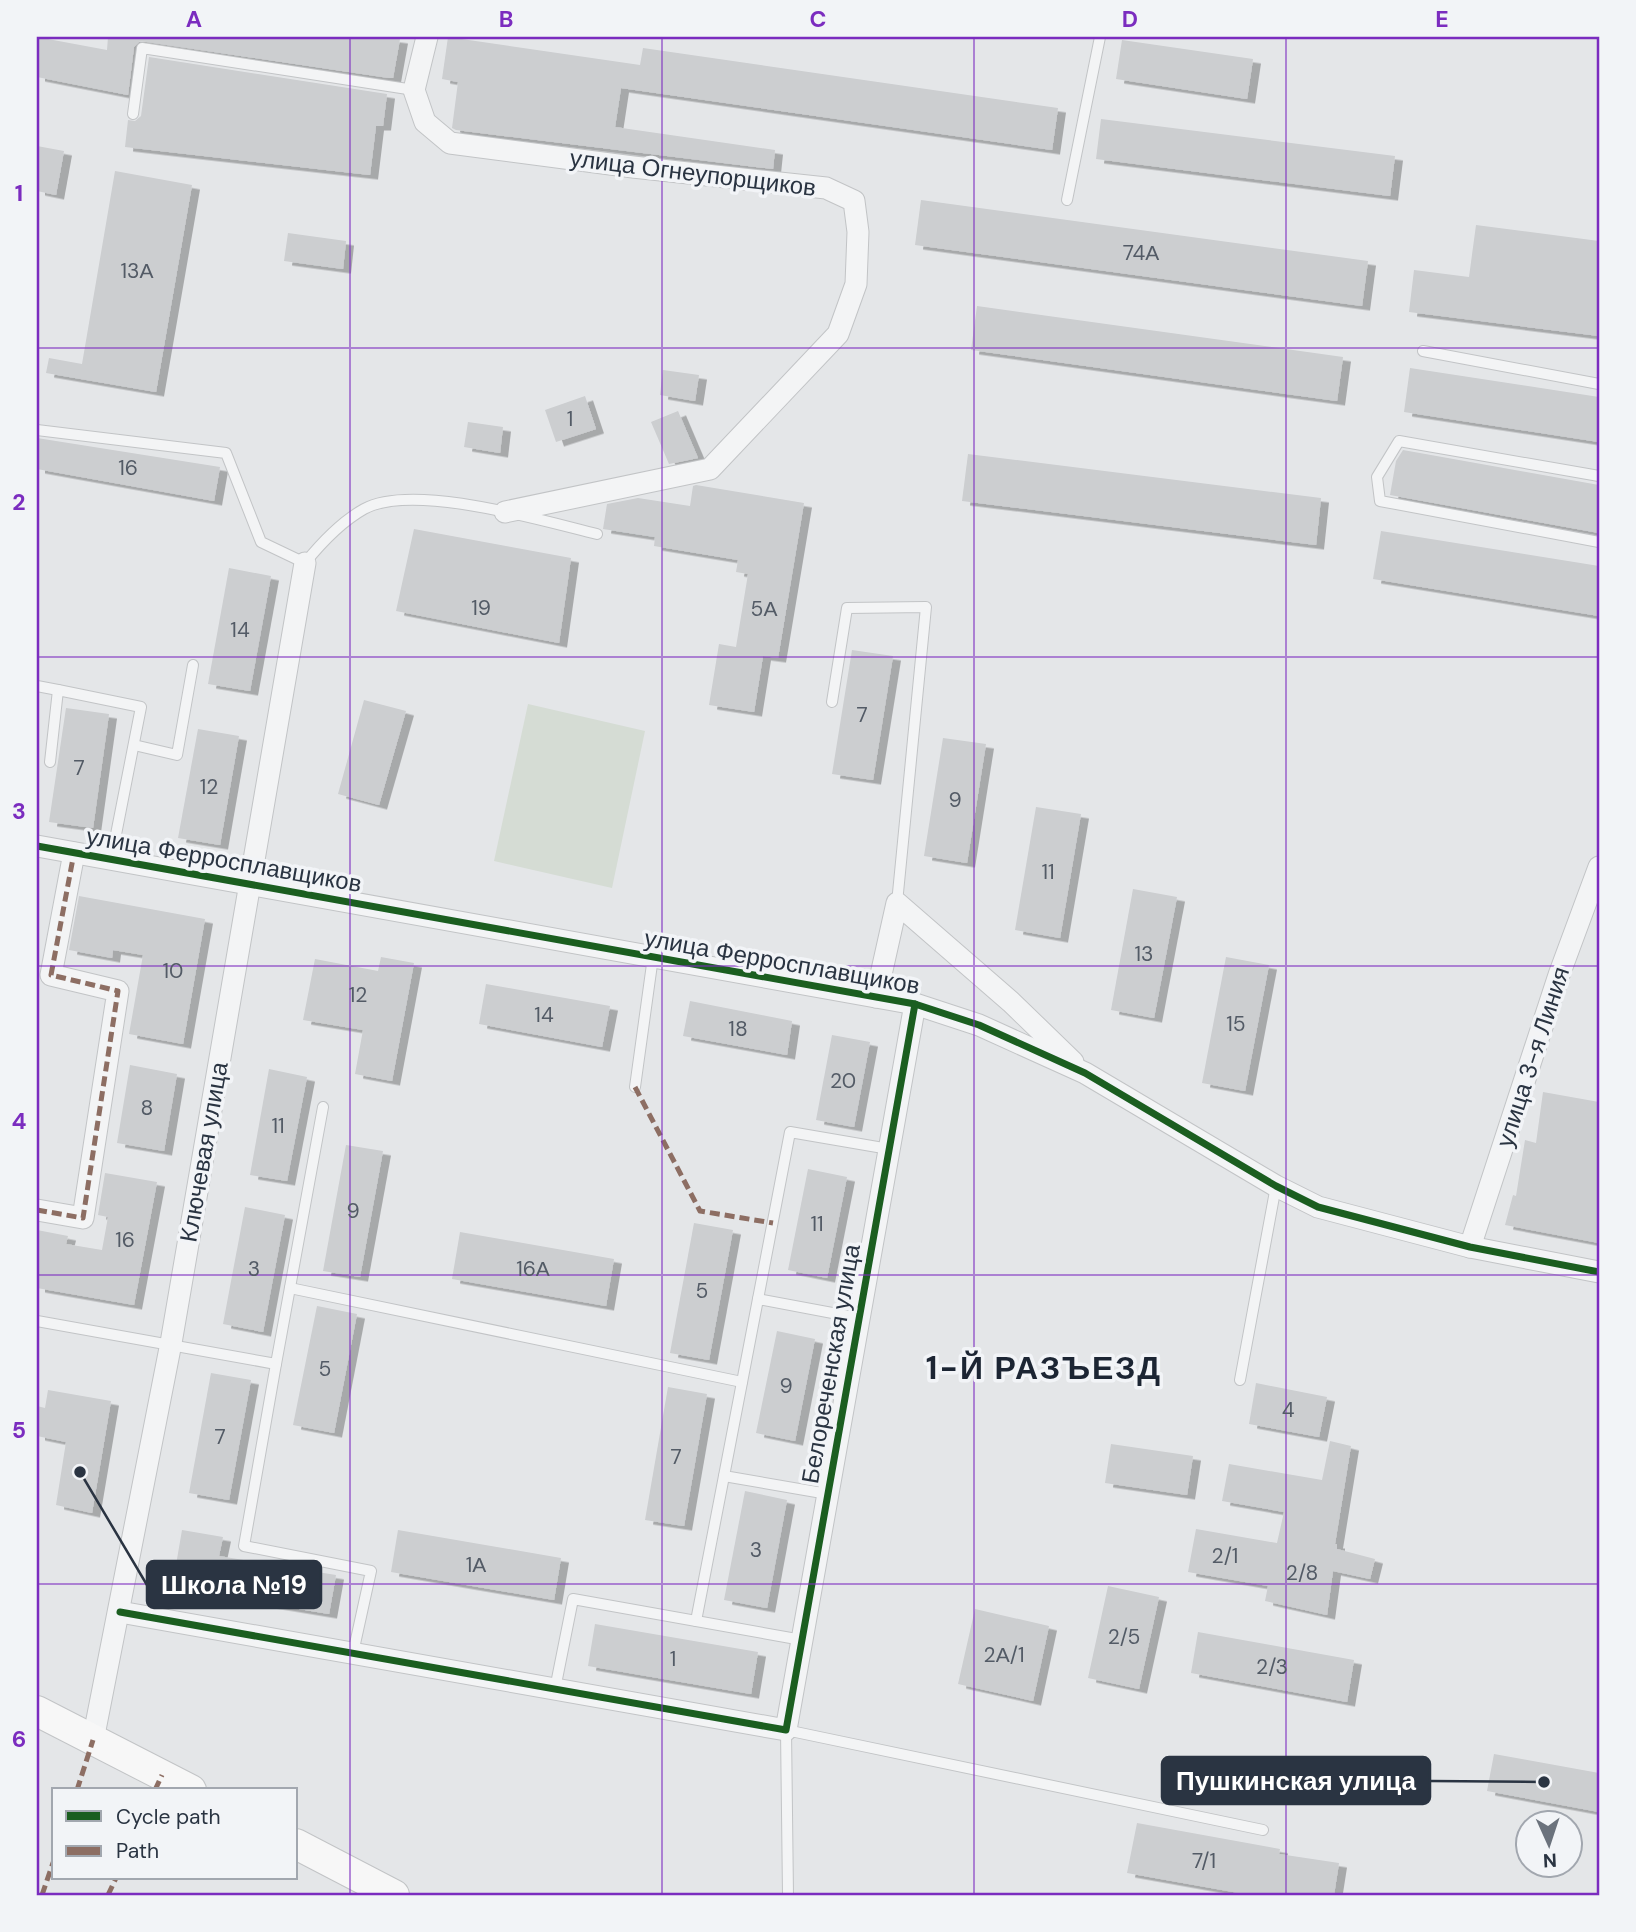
<svg xmlns="http://www.w3.org/2000/svg" width="1636" height="1932" font-family="'DM Sans',sans-serif">
  <style>
    .green { fill: #d5dcd4 }
    .building { fill: #ccced0; filter: url(#shadow) }
    .lines { fill: none; stroke-linecap: round; stroke-linejoin: round }
    .lane-casing { stroke: #c2c4c6; stroke-width: 12 }
    .street-casing { stroke: #c2c4c6; stroke-width: 23 }
    .secondary-casing { stroke: #c2c4c6; stroke-width: 32 }
    .lane { stroke: #f3f4f5; stroke-width: 10 }
    .street { stroke: #f3f4f5; stroke-width: 21 }
    .secondary { stroke: #f7f7f7; stroke-width: 30 }
    .quiet { stroke: #8d6e63; stroke-width: 5; stroke-dasharray: 10 5; stroke-linecap: butt }
    .cycleway-casing { stroke: #f2f4f7; stroke-width: 11 }
    .cycleway { stroke: #1b5e20; stroke-width: 7 }
    .grid { fill: none; stroke: #7b2cbf; stroke-width: 2; stroke-opacity: 0.55 }
    .labels { text-anchor: middle; stroke-width: 7; stroke-linejoin: round; paint-order: stroke }
    .number-label { font-size: 21px; fill: #535b66 }
    .street-label { font-size: 24px; fill: #2a3442; stroke: #f2f4f7 }
    .district-label { font-size: 32px; font-weight: bold; letter-spacing: 2px; fill: #1c2533; stroke: #f2f4f7 }
    .leader { fill: none; stroke: #2a3442; stroke-width: 2.5 }
    .callout-dot { fill: #2a3442; stroke: #f2f4f7; stroke-width: 2.5 }
    .callout { fill: #2a3442; stroke: #2a3442; stroke-width: 2.5 }
    .callout-label { font-size: 26px; text-anchor: middle; font-weight: bold; fill: #fff }
    .neatline { fill: none; stroke: #7b2cbf; stroke-width: 2.5 }
    .grid-label { font-size: 23px; text-anchor: middle; font-weight: bold; fill: #7b2cbf }
  </style>
  <defs>
    <filter id="shadow"><feDropShadow dx="8" dy="4.5" stdDeviation="0" flood-color="#0004"/></filter>
  </defs>
  <rect width="100%" height="100%" fill="#e4e6e8"/>
  <polygon class="green" points="528,704 645,731 612,888 494,861"/>
  <g class="building">
    <polygon points="37,37 107,50 108,37 385,37 400,39 393,78 389,78 140,41 134,47 128,95 37,77"/>
    <polygon points="448,37 640,65 643,48 1058,108 1052,150 621,88 615,127 775,150 773,169 456,130 452,128 458,82 442,79"/>
    <polygon points="1122,40 1253,59 1247,99 1116,79"/>
    <polygon points="149,57 387,94 383,126 376,126 370,175 125,147 128,120 135,121 141,116"/>
    <polygon points="1101,119 1395,156 1390,196 1096,159"/>
    <polygon points="37,146 64,151 56,195 37,191"/>
    <polygon points="115,171 192,185 156,392 46,373 49,358 82,364"/>
    <polygon points="921,200 1368,261 1362,306 915,245"/>
    <polygon points="1476,225 1599,241 1599,336 1409,312 1414,270 1469,277"/>
    <polygon points="288,233 346,241 343,269 284,261"/>
    <polygon points="977,306 1343,357 1337,401 971,350"/>
    <polygon points="1410,368 1599,397 1599,442 1404,412"/>
    <polygon points="663,370 699,375 695,401 660,395"/>
    <polygon points="585,396 596,429 556,442 545,410"/>
    <polygon points="678,411 698,458 669,464 651,422"/>
    <polygon points="468,422 503,427 500,453 464,447"/>
    <polygon points="37,438 220,467 214,501 37,469"/>
    <polygon points="1403,450 1599,485 1599,533 1390,495 1396,461"/>
    <polygon points="968,454 1321,498 1316,545 962,501"/>
    <polygon points="696,485 804,503 778,658 763,656 754,712 709,705 719,644 736,647 748,574 736,572 738,560 654,546 655,537 603,529 607,504 638,498 690,506 693,486"/>
    <polygon points="414,529 571,558 559,643 396,611"/>
    <polygon points="1381,531 1599,566 1599,616 1373,579"/>
    <polygon points="229,568 271,576 250,691 208,684"/>
    <polygon points="852,650 893,656 873,780 832,774"/>
    <polygon points="364,700 406,711 379,805 338,794"/>
    <polygon points="66,708 109,714 93,828 49,822"/>
    <polygon points="198,729 239,736 220,845 178,838"/>
    <polygon points="943,738 986,744 967,863 924,856"/>
    <polygon points="1036,807 1081,814 1060,938 1015,930"/>
    <polygon points="1133,889 1177,897 1154,1018 1111,1010"/>
    <polygon points="79,896 205,919 183,1044 129,1034 143,955 113,950 112,958 69,950"/>
    <polygon points="381,957 414,963 392,1081 355,1074 363,1030 303,1020 315,959 378,971"/>
    <polygon points="1226,957 1269,965 1245,1091 1202,1083"/>
    <polygon points="486,984 610,1006 602,1047 479,1024"/>
    <polygon points="690,1001 792,1021 787,1055 683,1036"/>
    <polygon points="832,1035 870,1042 854,1127 816,1120"/>
    <polygon points="130,1065 177,1074 164,1151 117,1143"/>
    <polygon points="269,1069 307,1077 287,1181 250,1175"/>
    <polygon points="1543,1092 1599,1102 1599,1243 1505,1225 1513,1195 1516,1196 1525,1140 1536,1143"/>
    <polygon points="346,1145 383,1151 360,1277 323,1271"/>
    <polygon points="808,1169 847,1177 827,1278 788,1270"/>
    <polygon points="105,1173 157,1182 134,1305 37,1288 37,1230 68,1236 66,1244 102,1250 108,1217 98,1215"/>
    <polygon points="245,1207 285,1215 263,1332 223,1324"/>
    <polygon points="694,1223 733,1230 709,1360 670,1353"/>
    <polygon points="460,1232 614,1259 606,1306 452,1279"/>
    <polygon points="317,1306 357,1314 334,1433 293,1425"/>
    <polygon points="777,1331 815,1339 795,1441 756,1433"/>
    <polygon points="211,1373 251,1380 229,1500 189,1493"/>
    <polygon points="1256,1383 1327,1397 1319,1437 1249,1424"/>
    <polygon points="668,1387 707,1394 684,1526 645,1520"/>
    <polygon points="48,1390 111,1401 92,1513 56,1505 66,1442 37,1436 37,1406 45,1408"/>
    <polygon points="1330,1441 1351,1446 1335,1544 1337,1544 1337,1549 1375,1559 1370,1579 1333,1571 1327,1615 1265,1601 1268,1586 1188,1572 1196,1529 1277,1543 1284,1512 1222,1501 1229,1464 1322,1480"/>
    <polygon points="1111,1444 1193,1456 1187,1495 1105,1483"/>
    <polygon points="745,1491 787,1500 767,1608 724,1600"/>
    <polygon points="182,1530 223,1537 219,1556 336,1575 329,1614 172,1588"/>
    <polygon points="398,1530 561,1558 554,1600 391,1572"/>
    <polygon points="1108,1586 1159,1597 1139,1689 1088,1678"/>
    <polygon points="975,1609 1049,1626 1033,1701 958,1684"/>
    <polygon points="595,1624 758,1652 751,1694 588,1666"/>
    <polygon points="1198,1632 1354,1660 1347,1702 1191,1673"/>
    <polygon points="1494,1754 1599,1773 1599,1812 1487,1791"/>
    <polygon points="1137,1823 1280,1849 1279,1854 1339,1863 1334,1895 1250,1895 1127,1873"/>
  </g>
  <g class="lines">
    <defs>
      <g id="lane">
        <polyline points="133,114 142,48 414,90"/>
        <polyline points="1067,200 1100,37"/>
        <polyline points="1423,351 1599,384"/>
        <path d="M37,430l189,23 35,89 44,21c17,-21 36,-41 59,-54 49,-27 179,12 233,25"/>
        <polyline points="1599,476 1399,441 1377,477 1380,501 1599,542"/>
        <polyline points="37,686 58,690"/>
        <polyline points="832,702 847,608 926,607 897,903"/>
        <polyline points="134,745 177,755 193,665"/>
        <polyline points="50,762 58,690 141,707 111,860"/>
        <polyline points="635,1087 653,957"/>
        <polyline points="290,1288 742,1382"/>
        <polyline points="758,1299 790,1132 889,1149"/>
        <polyline points="37,1321 276,1364 323,1107"/>
        <polyline points="276,1364 244,1546 371,1571 353,1653"/>
        <polyline points="1240,1380 1276,1186"/>
        <polyline points="828,1494 724,1476 758,1299 859,1318"/>
        <polyline points="696,1621 724,1476"/>
        <polyline points="555,1689 573,1599 802,1640"/>
        <polyline points="788,1895 786,1730 1263,1830"/>
      </g>
      <g id="street">
        <polyline points="427,37 414,90 425,122 450,143 633,167 826,188 854,201 858,232 856,284 838,334 710,469 505,512"/>
        <polyline points="37,846 915,1004 979,1025 1085,1073 1276,1186 1318,1207 1470,1247 1599,1272"/>
        <polyline points="876,997 897,903 1011,1002 1073,1062"/>
        <polyline points="37,1210 83,1218 118,991 51,975 74,853"/>
        <polyline points="1470,1247 1559,975 1599,867"/>
        <polyline points="120,1612 786,1730 915,1004"/>
        <polyline points="93,1740 171,1343 305,563"/>
      </g>
      <g id="secondary">
        <polyline points="37,1711 191,1790"/>
        <polyline points="296,1844 394,1895"/>
      </g>
    </defs>
    <use href="#lane" class="lane-casing"/>
    <use href="#street" class="street-casing"/>
    <use href="#secondary" class="secondary-casing"/>
    <use href="#lane" class="lane"/>
    <use href="#street" class="street"/>
    <use href="#secondary" class="secondary"/>
    <g class="quiet">
      <polyline points="635,1087 700,1211 773,1223"/>
      <polyline points="37,1210 83,1218 118,991 51,975 74,853"/>
      <polyline points="77,1790 93,1740"/>
      <polyline points="155,1790 162,1775"/>
      <polyline points="42,1895 54,1860"/>
      <polyline points="108,1895 116,1878"/>
    </g>
    <defs>
      <g id="cycleway">
        <polyline points="37,846 915,1004 979,1025 1085,1073 1276,1186 1318,1207 1470,1247 1599,1272"/>
        <polyline points="120,1612 786,1730 915,1004"/>
      </g>
    </defs>
    <use href="#cycleway" class="cycleway-casing"/>
    <use href="#cycleway" class="cycleway"/>
  </g>
  <path class="grid" d="M350,37v1858M662,37v1858M974,37v1858M1286,37v1858M37,348h1562M37,657h1562M37,966h1562M37,1275h1562M37,1584h1562"/>
  <g class="labels">
    <g class="number-label">
      <text x="1141" y="260">74А</text>
      <text x="137" y="278">13А</text>
      <text x="570" y="426">1</text>
      <text x="128" y="475">16</text>
      <text x="481" y="615">19</text>
      <text x="764" y="616">5А</text>
      <text x="240" y="637">14</text>
      <text x="862" y="722">7</text>
      <text x="79" y="775">7</text>
      <text x="209" y="794">12</text>
      <text x="955" y="807">9</text>
      <text x="1048" y="879">11</text>
      <text x="1144" y="961">13</text>
      <text x="173" y="978">10</text>
      <text x="358" y="1002">12</text>
      <text x="544" y="1022">14</text>
      <text x="1236" y="1031">15</text>
      <text x="738" y="1036">18</text>
      <text x="843" y="1088">20</text>
      <text x="147" y="1115">8</text>
      <text x="278" y="1133">11</text>
      <text x="353" y="1218">9</text>
      <text x="817" y="1231">11</text>
      <text x="125" y="1247">16</text>
      <text x="254" y="1276">3</text>
      <text x="533" y="1276">16А</text>
      <text x="702" y="1298">5</text>
      <text x="325" y="1376">5</text>
      <text x="786" y="1393">9</text>
      <text x="1288" y="1417">4</text>
      <text x="220" y="1444">7</text>
      <text x="676" y="1464">7</text>
      <text x="756" y="1557">3</text>
      <text x="1225" y="1563">2/1</text>
      <text x="476" y="1572">1А</text>
      <text x="1302" y="1580">2/8</text>
      <text x="1124" y="1644">2/5</text>
      <text x="1004" y="1662">2А/1</text>
      <text x="673" y="1666">1</text>
      <text x="1272" y="1674">2/3</text>
      <text x="1204" y="1868">7/1</text>
    </g>
    <g class="street-label">
      <text transform="translate(693 173) rotate(7)" y="8">улица Огнеупорщиков</text>
      <text transform="translate(224 860) rotate(10)" y="8">улица Ферросплавщиков</text>
      <text transform="translate(782 962) rotate(10)" y="8">улица Ферросплавщиков</text>
      <text transform="translate(1533 1057) rotate(-72)" y="8">улица 3-я Линия</text>
      <text transform="translate(204 1152) rotate(-80)" y="8">Ключевая улица</text>
      <text transform="translate(831 1364) rotate(-80)" y="8">Белореченская улица</text>
    </g>
    <g class="district-label">
      <text x="1044" y="1379">1-Й РАЗЪЕЗД</text>
    </g>
  </g>
  <path class="leader" d="M80 1472L147 1585M1544 1782L1430 1781"/>
  <g class="callout-dot">
    <circle cx="80" cy="1472" r="7"/>
    <circle cx="1544" cy="1782" r="7"/>
  </g>
  <g class="callout">
    <rect x="147" y="1561" width="174" height="47" rx="7"/>
    <rect x="1162" y="1757" width="268" height="47" rx="7"/>
  </g>
  <g class="callout-label">
    <text x="234" y="1594">Школа №19</text>
    <text x="1296" y="1790">Пушкинская улица</text>
  </g>
  <rect width="1636" height="1932" fill="none" stroke="#f2f4f7" stroke-width="77"/>
  <rect x="52" y="1788" width="245" height="91" fill="#f2f4f7" stroke="#a2a7af" stroke-width="2"/>
  <rect x="66" y="1811" width="35" height="10" fill="#1b5e20" stroke="#a2a7af" stroke-width="2"/>
  <text x="116" y="1824" font-size="21" fill="#2a3442">Cycle path</text>
  <rect x="66" y="1846" width="35" height="10" fill="#8d6e63" stroke="#a2a7af" stroke-width="2"/>
  <text x="116" y="1858" font-size="21" fill="#2a3442">Path</text>
  <g transform="translate(1549 1844) rotate(177)"><circle r="33" fill="#f2f4f7" stroke="#a2a7af" stroke-width="2"/>
  <path d="M0-5L12 26L0 18L-12 26Z" fill="#6b727c"/>
  <text y="-10" font-size="19" font-weight="bold" text-anchor="middle" fill="#2a3442">N</text>
  </g>
  <rect x="38" y="38" width="1560" height="1856" class="neatline"/>
  <g class="grid-label">
    <text x="194" y="27">A</text>
    <text x="506" y="27">B</text>
    <text x="818" y="27">C</text>
    <text x="1130" y="27">D</text>
    <text x="1442" y="27">E</text>
    <text x="19" y="201">1</text>
    <text x="19" y="510">2</text>
    <text x="19" y="819">3</text>
    <text x="19" y="1129">4</text>
    <text x="19" y="1438">5</text>
    <text x="19" y="1747">6</text>
  </g>
</svg>
